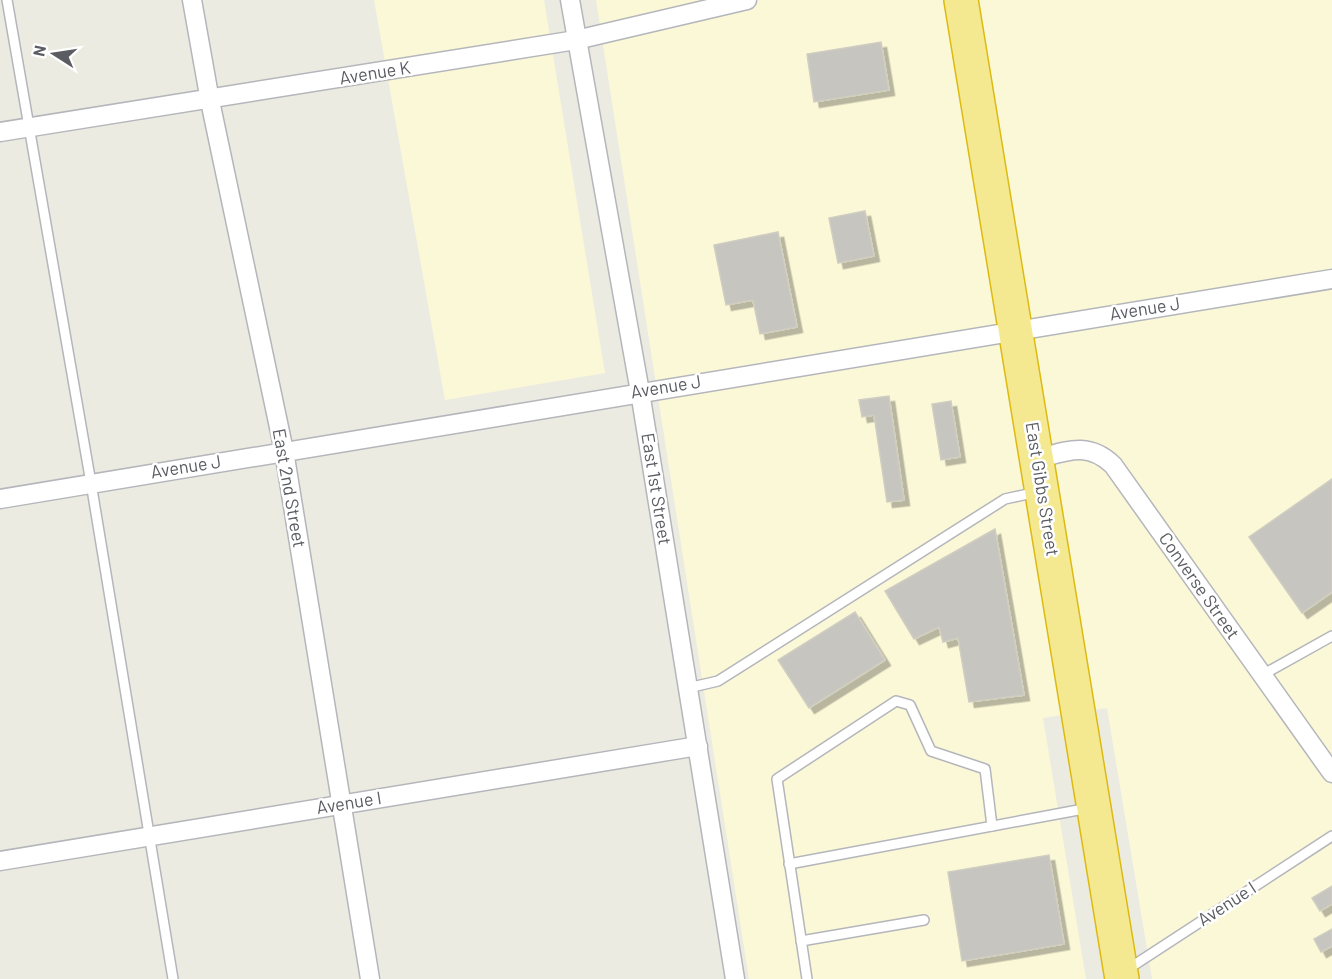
<svg xmlns="http://www.w3.org/2000/svg" width="1332" height="979" font-family="Barlow,sans-serif">
  <style>
    .commercial { fill: #fbf8d8 }
    .building { fill: #c7c5bf; stroke: #d0cdc1; stroke-width: 1.5; filter: url(#shadow) }
    .lines { fill: none; stroke-linecap: round; stroke-linejoin: round }
    .lane-casing { stroke: #b4b6bb; stroke-width: 12 }
    .street-casing { stroke: #b4b6bb; stroke-width: 21 }
    .highway-casing { stroke: #ddba11; stroke-width: 36 }
    .lane { stroke: #fff; stroke-width: 9 }
    .street { stroke: #fff; stroke-width: 18 }
    .highway { stroke: #f4e990; stroke-width: 33 }
    .labels { text-anchor: middle; stroke-width: 5; stroke-linejoin: round; paint-order: stroke }
    .street-label { font-size: 18px; fill: #5a5c62; stroke: #fff }
  </style>
  <defs>
    <filter id="shadow"><feDropShadow dx="5.5" dy="5.5" stdDeviation="0" flood-color="#0004"/></filter>
  </defs>
  <rect width="100%" height="100%" fill="#ecebe2"/>
  <g class="commercial">
    <polygon points="374,0 544,0 605,373 445,400"/>
    <polygon points="596,0 1332,0 1332,979 1152,979 1107,708 1043,718 1086,979 749,979"/>
  </g>
  <g class="building">
    <polygon points="881,42 889,90 814,102 807,54"/>
    <polygon points="865,211 874,256 838,263 829,218"/>
    <polygon points="778,232 797,327 760,334 753,300 726,305 714,245"/>
    <polygon points="889,396 904,500 887,502 874,415 862,417 859,400"/>
    <polygon points="951,401 960,457 941,460 932,404"/>
    <polygon points="1332,479 1332,592 1302,613 1249,537"/>
    <polygon points="995,529 1024,695 969,702 958,638 943,642 939,627 914,639 885,591"/>
    <polygon points="855,612 885,660 809,708 778,660"/>
    <polygon points="1049,855 1064,944 962,961 948,872"/>
    <polygon points="1332,886 1332,904 1320,911 1312,898"/>
    <polygon points="1332,929 1332,946 1321,952 1314,939"/>
  </g>
  <g class="lines">
    <defs>
      <g id="lane">
        <polyline points="7,0 91,483 173,979"/>
        <polyline points="1262,675 1332,636"/>
        <polyline points="688,688 718,681 1005,499 1037,492"/>
        <polyline points="789,864 1089,808"/>
        <polyline points="801,941 924,920"/>
        <polyline points="1128,969 1332,836"/>
        <polyline points="807,979 777,779 896,701 910,705 931,751 985,769 992,826"/>
      </g>
      <g id="street">
        <polyline points="192,0 210,101 284,451 370,979"/>
        <polyline points="570,0 640,392 735,979"/>
        <polyline points="0,132 576,40 747,0"/>
        <path d="M1037,459c30,-8 51,-18 76,6l219,308"/>
        <polyline points="0,499 1332,279"/>
        <polyline points="0,861 698,746"/>
      </g>
      <polyline id="highway" points="961,0 1122,979"/>
    </defs>
    <use href="#lane" class="lane-casing"/>
    <use href="#street" class="street-casing"/>
    <use href="#highway" class="highway-casing"/>
    <use href="#lane" class="lane"/>
    <use href="#street" class="street"/>
    <use href="#highway" class="highway"/>
  </g>
  <g class="labels">
    <g class="street-label">
      <text transform="translate(375 73) rotate(-9)" y="6">Avenue K</text>
      <text transform="translate(1145 309) rotate(-9)" y="6">Avenue J</text>
      <text transform="translate(666 387) rotate(-9)" y="6">Avenue J</text>
      <text transform="translate(186 467) rotate(-9)" y="6">Avenue J</text>
      <text transform="translate(289 488) rotate(80)" y="6">East 2nd Street</text>
      <text transform="translate(656 489) rotate(81)" y="6">East 1st Street</text>
      <text transform="translate(1042 489) rotate(81)" y="6">East Gibbs Street</text>
      <text transform="translate(1199 586) rotate(55)" y="6">Converse Street</text>
      <text transform="translate(349 803) rotate(-9)" y="6">Avenue I</text>
      <text transform="translate(1227 904) rotate(-33)" y="6">Avenue I</text>
    </g>
  </g>
  <g transform="translate(54 54) rotate(282)" stroke="#ffffff" stroke-width="4.5" paint-order="stroke">
  <path d="M0-4.5L10 22L0 15L-10 22Z" fill="#5a5c62"/>
  <text y="-9" font-size="16" font-weight="bold" text-anchor="middle" fill="#5a5c62">N</text>
  </g>
</svg>
